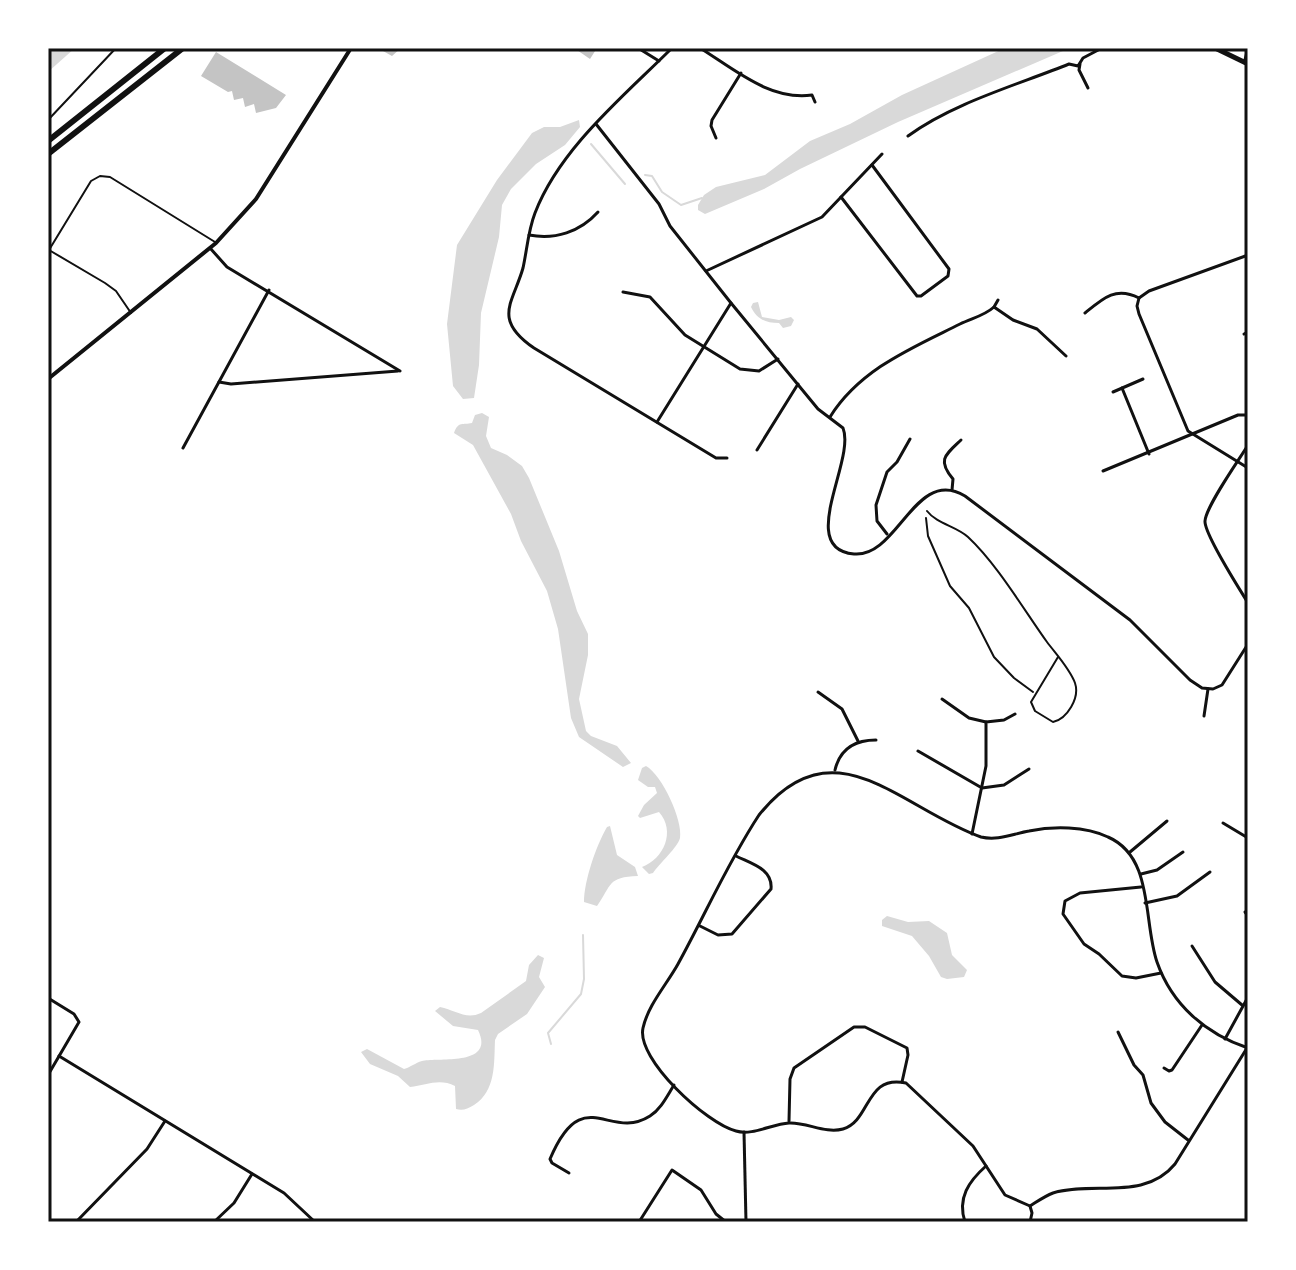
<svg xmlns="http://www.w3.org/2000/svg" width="1296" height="1270" font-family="Ubuntu,sans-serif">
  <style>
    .water { fill: #d9d9d9 }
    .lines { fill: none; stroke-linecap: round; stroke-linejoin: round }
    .stream { stroke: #d9d9d9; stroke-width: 2 }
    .building { fill: #c4c4c4 }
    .path { stroke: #111; stroke-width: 2 }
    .service { stroke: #111; stroke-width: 2 }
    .minor { stroke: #111; stroke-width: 3 }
    .tertiary { stroke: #111; stroke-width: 4 }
    .secondary { stroke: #111; stroke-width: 5 }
    .motorway { stroke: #111; stroke-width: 6 }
    .neatline { fill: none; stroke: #111; stroke-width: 3 }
  </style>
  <rect width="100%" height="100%" fill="#fff"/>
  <g class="water">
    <polygon points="48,48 75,48 48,72"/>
    <polygon points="1005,48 1070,48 898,122 800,169 764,189 705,214 698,210 698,205 704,195 716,187 765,175 810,141 850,124 902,95"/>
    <polygon points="579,120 580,127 565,145 536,164 511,189 502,205 499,237 481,313 479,365 474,398 463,399 453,386 447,324 457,245 497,180 532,133 544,127 560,127"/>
    <path d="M758,302l4,15 17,3 12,-3 3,3 -3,6 -8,2 -4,-5c-14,0 -22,-4 -28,-16l2,-4z"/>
    <path d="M482,413l7,4 -3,19 5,12 16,7 15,11 7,12 30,73 18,60 11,23v21l-9,44 7,32 5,5 26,10 14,17 -8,4 -44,-30 -8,-19 -13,-89 -11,-38 -26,-50 -10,-27 -38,-69 -19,-12c4,-12 9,-8 18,-10l3,-8z"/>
    <path d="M646,766c16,9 37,54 34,72 -2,9 -21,26 -27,35l-4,1 -7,-7c22,-8 34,-36 17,-55l-19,6 -2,-2 6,-11 13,-12 -2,-6h-7l-10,-7 4,-12z"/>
    <path d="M610,826l7,29 18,12 3,9c-31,1 -26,9 -41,30l-13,-4c0,-21 12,-56 23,-75z"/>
    <polygon points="887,916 908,922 929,921 947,933 952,955 967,970 964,977 947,979 941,977 929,956 912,936 882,926 882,920"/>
    <path d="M538,955l6,3 -5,19 6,10 -18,27 -29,20 -3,6c-1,24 1,51 -21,65 -7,4 -11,6 -18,4l-1,-23c-15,-8 -29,-1 -45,1l-12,-11 -28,-12 -9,-12 6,-3 37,20c7,-2 11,-6 18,-8 15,-4 74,6 56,-31l-25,-4 -18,-15 5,-4c15,3 26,13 41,6l45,-32 3,-16z"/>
  </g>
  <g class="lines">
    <g class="stream">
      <polyline points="591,144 625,184"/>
      <polyline points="645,175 652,176 662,192 681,205 702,198"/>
      <polyline points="551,1044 548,1033 581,994 584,979 583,935"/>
    </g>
  </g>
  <g class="building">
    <polygon points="385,48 401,48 392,56 383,51"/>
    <polygon points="574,48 597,48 590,59"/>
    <polygon points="216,52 286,95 276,108 256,113 254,104 245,107 243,98 234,100 232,91 228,92 201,76"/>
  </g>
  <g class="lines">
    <g class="path">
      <polyline points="48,120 116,48"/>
      <polyline points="926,518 928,536 950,586 969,608 994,657 1014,678 1033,692"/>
    </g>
    <g class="service">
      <polyline points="131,313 116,291 105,283 49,250 91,181 100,176 110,177 215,242"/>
      <path d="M927,511c10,13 29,15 41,26 29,27 56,73 79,105 9,12 23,27 28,41 5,15 -8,36 -22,39l-18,-11 -4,-9 27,-45"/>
    </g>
    <g class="minor">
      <polyline points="638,48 659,61"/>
      <path d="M672,48c-48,48 -112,100 -137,165 -7,18 -8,37 -12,55 -10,35 -31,51 11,80l182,110h11"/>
      <path d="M700,48c34,21 70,53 112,47l3,7"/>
      <polyline points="1080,64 1079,70 1088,88"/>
      <path d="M596,124l63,80 11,22 61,77 87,106 25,19c13,32 -47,121 11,126 44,4 61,-88 111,-58l165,124 60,60 12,8 11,1 9,-4 26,-41"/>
      <path d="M908,136c45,-33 109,-51 161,-72l9,2 5,-8 19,-10"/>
      <polyline points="716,138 711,126 712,120 741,73"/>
      <polyline points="841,197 917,296 921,296 948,276 949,269 872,165"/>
      <path d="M529,235c26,5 51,-3 69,-23"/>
      <polyline points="210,248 227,267 400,371"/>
      <polyline points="706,271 822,217 882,154"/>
      <polyline points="623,292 650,297 685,335 740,369 759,371 778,359"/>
      <polyline points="1139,298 1137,306 1139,314 1188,431 1248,468"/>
      <polyline points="998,300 994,307 1013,320 1037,329 1066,356"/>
      <path d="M1085,313c18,-15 31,-27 54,-15l10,-7 99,-36"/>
      <polyline points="1244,334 1248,332"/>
      <polyline points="219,382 231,384 398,371"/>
      <polyline points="1122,388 1149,454"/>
      <polyline points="1113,392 1143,379"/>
      <path d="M830,417c30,-48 82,-69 130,-93 12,-6 24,-8 34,-17"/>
      <polyline points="657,422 731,303"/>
      <path d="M1248,445c-9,15 -42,61 -43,76 -1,13 34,67 43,82"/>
      <polyline points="183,448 269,290"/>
      <polyline points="757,450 798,384"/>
      <polyline points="1103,471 1238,415 1248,415"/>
      <path d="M952,490l1,-11c-16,-19 -8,-24 8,-39"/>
      <polyline points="887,534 877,521 876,505 887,472 897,462 910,439"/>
      <polyline points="818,692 842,709 858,741"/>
      <polyline points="942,699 969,718 986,722"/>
      <polyline points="1204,716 1208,689"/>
      <polyline points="918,751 982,788 1004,785 1029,769"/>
      <path d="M835,770c5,-21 20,-30 41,-30"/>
      <polyline points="1223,823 1248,838"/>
      <polyline points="972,834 986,766 986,722 1004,720 1015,714"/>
      <polyline points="1130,852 1167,821"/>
      <polyline points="1141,874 1157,870 1183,852"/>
      <polyline points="1141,887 1080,893 1065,901 1063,914 1084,944 1099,954 1122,976 1136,978 1161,973"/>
      <polyline points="1145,903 1177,896 1210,872"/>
      <polyline points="1245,912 1248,916"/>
      <path d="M700,926l18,9 14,-1 39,-45c2,-20 -19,-25 -35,-33"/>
      <polyline points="1192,946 1215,982 1242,1005"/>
      <polyline points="48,998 74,1014 79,1022 48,1075"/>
      <polyline points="1118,1032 1134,1065 1143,1075 1151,1103 1165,1122 1188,1140"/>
      <polyline points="1225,1039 1248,997"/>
      <path d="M1247,1048l-72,116c-30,37 -81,17 -122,29 -8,3 -15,8 -23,13l-25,-11 -32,-49 -67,-63c-41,-9 -35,38 -63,46 -18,5 -36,-7 -54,-6 -17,1 -37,13 -53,8 -29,-7 -100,-72 -93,-103 5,-23 24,-44 35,-64 27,-49 50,-102 81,-149 75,-94 142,-6 222,22 17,4 31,-3 48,-6 24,-5 56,-5 79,6 46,20 35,84 49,125 15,43 49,72 91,86"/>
      <polyline points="59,1056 284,1193 315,1222"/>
      <polyline points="1164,1068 1169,1071 1172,1070 1202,1025"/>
      <polyline points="789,1121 790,1079 794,1068 854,1027 865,1027 907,1048 908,1055 902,1082"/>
      <polyline points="744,1132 746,1222"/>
      <path d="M569,1173l-17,-10 -2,-4c33,-78 59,-17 100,-43 11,-7 17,-20 24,-31"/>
      <polyline points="76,1222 147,1149 165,1121"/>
      <polyline points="214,1222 234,1203 252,1174"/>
      <polyline points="639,1222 672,1170 701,1190 716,1214 726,1222"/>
      <path d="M965,1222c-8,-24 4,-41 21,-56"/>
      <polyline points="1030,1222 1032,1213 1030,1206"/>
    </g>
    <polyline class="tertiary" points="48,379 216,243 256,199 351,48"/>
    <polyline class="secondary" points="1215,48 1246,63"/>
    <g class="motorway">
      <polyline points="1246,62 1248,54"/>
      <polyline points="48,141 165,48"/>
      <polyline points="48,154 183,48"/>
    </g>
  </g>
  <rect width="1296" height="1270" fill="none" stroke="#ffffff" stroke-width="100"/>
  <rect x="50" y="50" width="1196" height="1170" class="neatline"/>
</svg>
